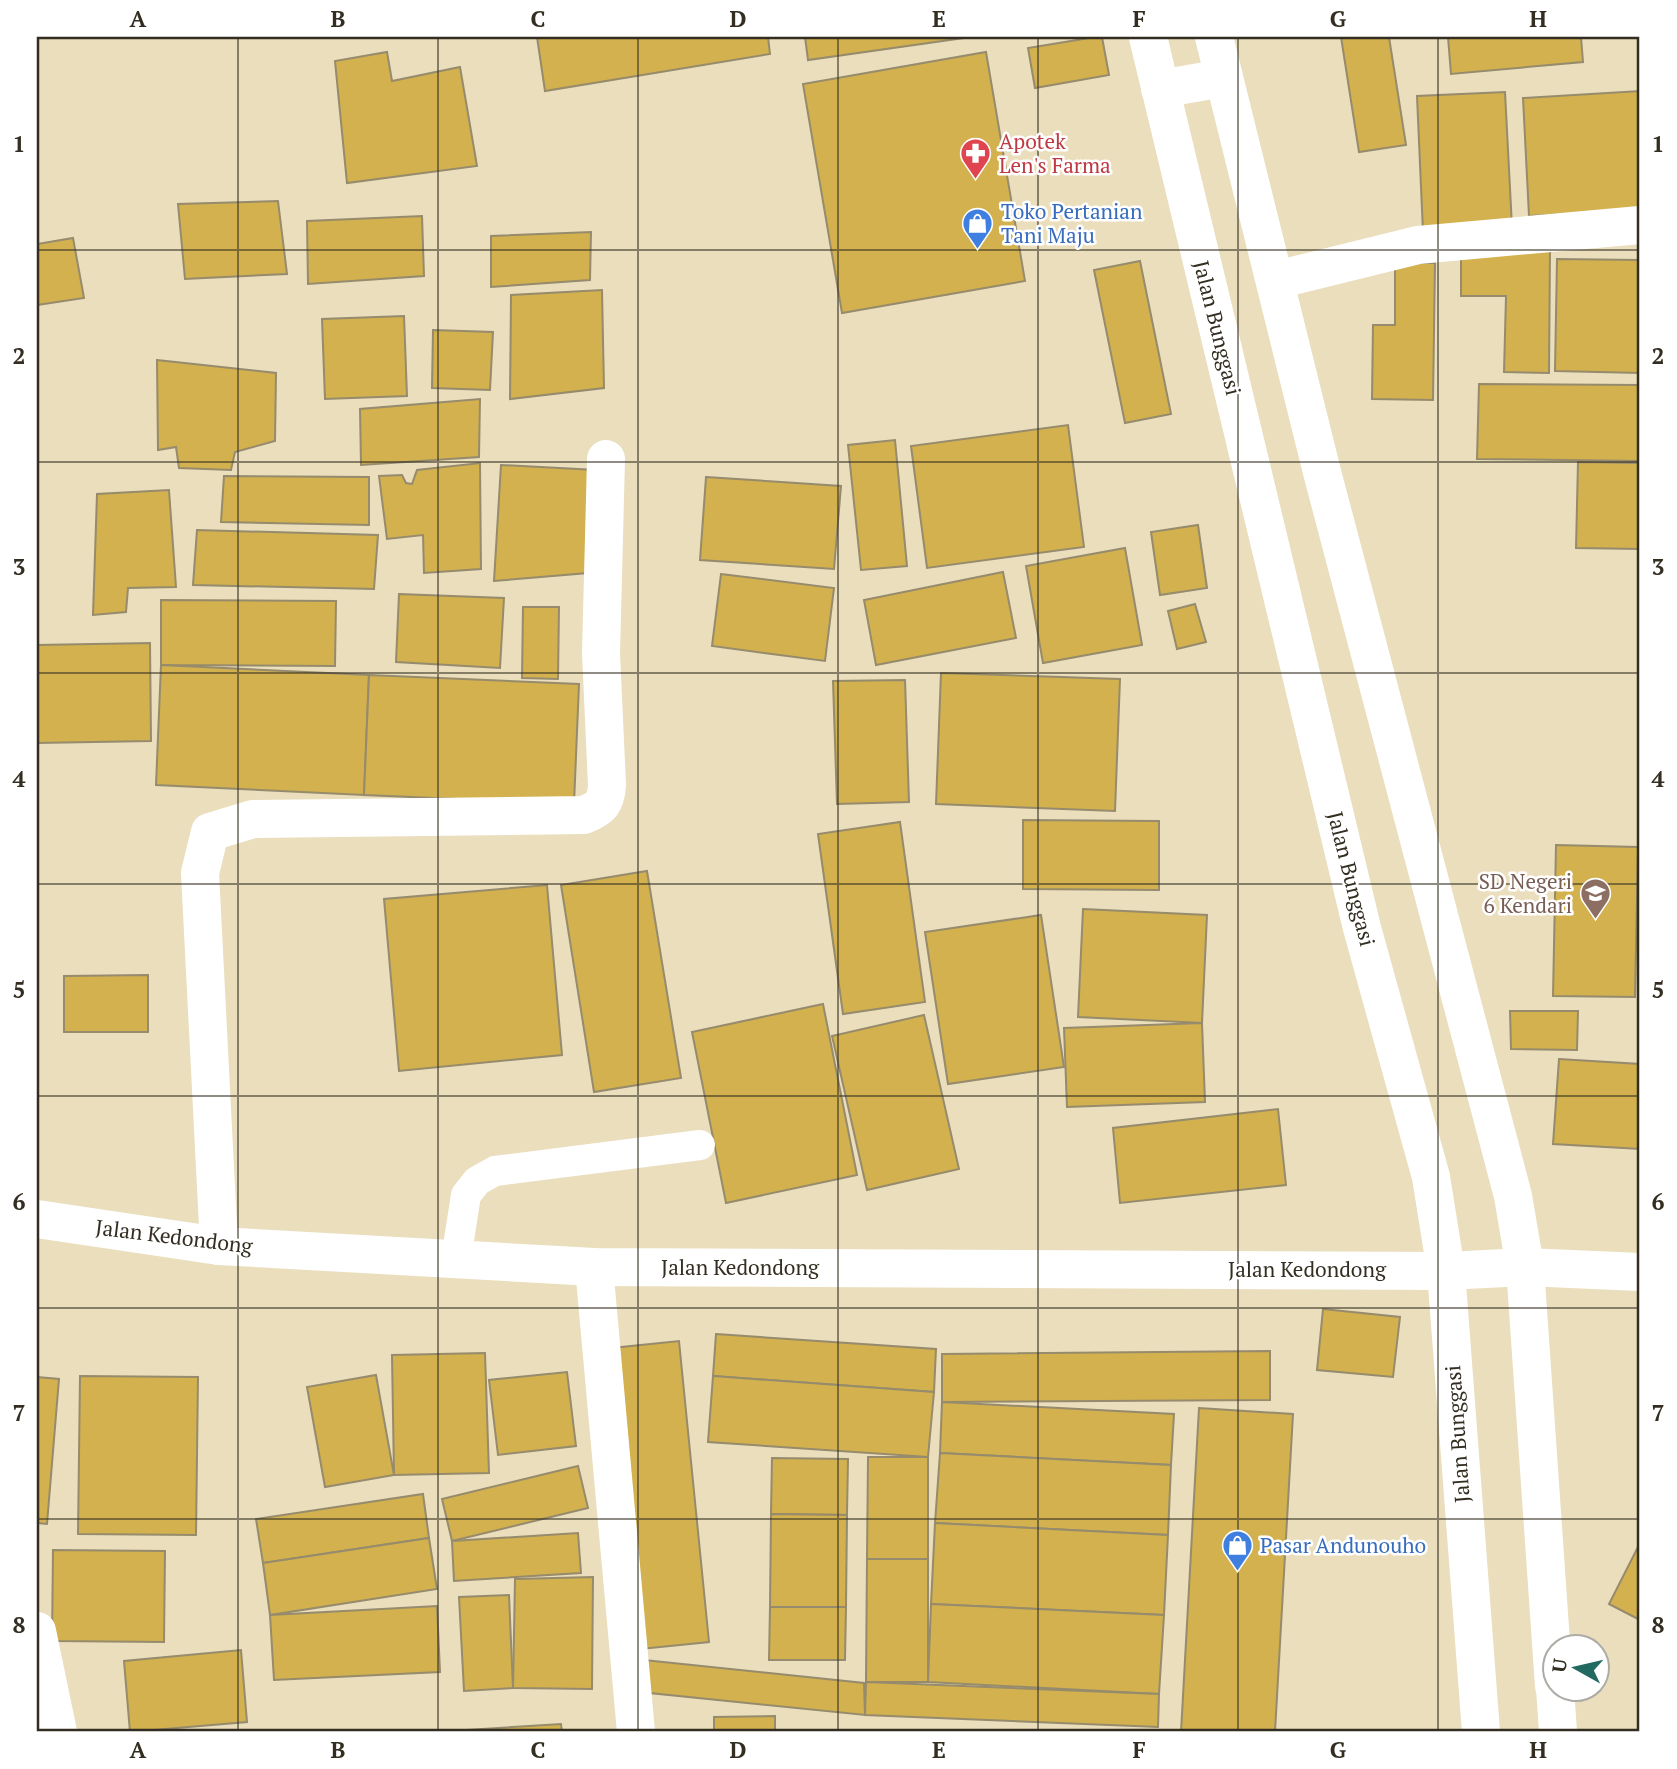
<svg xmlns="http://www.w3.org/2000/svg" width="1677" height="1769" font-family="'PT Serif',serif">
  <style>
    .building { fill: #d2b14e; stroke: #968b6c; stroke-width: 2 }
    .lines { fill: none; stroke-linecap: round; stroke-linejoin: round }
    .service { stroke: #fff; stroke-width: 30 }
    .minor { stroke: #fff; stroke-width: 38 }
    .tertiary { stroke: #fff; stroke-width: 38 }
    .trunk { stroke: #fff; stroke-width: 38 }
    .grid { fill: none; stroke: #332e21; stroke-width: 2; stroke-opacity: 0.55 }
    .labels { text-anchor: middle; stroke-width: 5; stroke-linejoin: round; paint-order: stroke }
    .health-label { font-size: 21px; fill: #be3a42; stroke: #fff; text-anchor: start }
    .shop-label { font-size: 21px; fill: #366cbe; stroke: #fff; text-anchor: start }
    .street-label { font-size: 21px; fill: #332e21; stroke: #fff }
    .education-label { font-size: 21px; fill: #785e54; stroke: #fff; text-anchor: end }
    .neatline { fill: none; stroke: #332e21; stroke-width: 2.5 }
    .grid-label { font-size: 23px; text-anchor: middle; font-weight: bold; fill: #332e21 }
  </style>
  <rect width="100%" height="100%" fill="#eadebd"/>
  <g class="building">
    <polygon points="537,37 768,37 770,54 545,91"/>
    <polygon points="805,37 971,37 808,60"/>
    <polygon points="1095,37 1102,37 1109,75 1035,88 1028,48"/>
    <polygon points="1341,37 1389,37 1406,145 1359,152"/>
    <polygon points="1448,37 1581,37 1583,62 1451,74"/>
    <polygon points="387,52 392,81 460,67 477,166 347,183 335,61"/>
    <polygon points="986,52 1025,281 842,313 803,84"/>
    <polygon points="1640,91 1640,210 1529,216 1523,98"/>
    <polygon points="1505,92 1512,227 1423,232 1417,96"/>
    <polygon points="278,201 287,274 185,279 178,204"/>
    <polygon points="422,216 424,276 308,284 307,221"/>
    <polygon points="591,232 590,280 491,287 491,236"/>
    <polygon points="73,238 84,298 37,305 37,244"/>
    <polygon points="1461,251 1550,251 1549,373 1504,372 1506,296 1461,296"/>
    <polygon points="1557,259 1640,260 1640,373 1555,371"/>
    <polygon points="1140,261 1171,414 1125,423 1094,270"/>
    <polygon points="1395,263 1435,263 1433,400 1372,399 1373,325 1395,325"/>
    <polygon points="602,290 604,388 510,399 511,295"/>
    <polygon points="404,316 407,396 325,399 322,319"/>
    <polygon points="433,330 493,332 490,390 432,388"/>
    <polygon points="157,360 276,373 275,441 235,452 231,470 179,468 176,447 158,450"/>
    <polygon points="1479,384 1640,385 1640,461 1477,459"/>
    <polygon points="480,399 479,457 361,465 360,409"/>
    <polygon points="1068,425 1084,547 927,568 911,446"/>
    <polygon points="895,440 907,566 861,570 848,445"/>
    <polygon points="1578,462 1640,463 1640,549 1576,548"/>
    <polygon points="480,463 481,569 424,573 423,535 387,539 379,476 402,475 406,483 412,484 417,470"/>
    <polygon points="501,465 596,470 588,573 494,581"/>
    <polygon points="224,476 369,477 369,525 221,522"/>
    <polygon points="706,477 841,486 834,569 700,560"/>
    <polygon points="169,490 176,587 128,588 126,612 93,615 97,494"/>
    <polygon points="1198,525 1207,588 1160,595 1151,532"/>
    <polygon points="197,530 378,535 374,589 193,585"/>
    <polygon points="1125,548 1142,645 1043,663 1026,566"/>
    <polygon points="1003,572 1016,638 876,665 864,600"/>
    <polygon points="721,574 834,588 825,661 712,646"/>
    <polygon points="399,594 504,598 500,668 396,662"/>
    <polygon points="161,600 336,601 335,666 161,665"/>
    <polygon points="1195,604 1206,642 1177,649 1168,611"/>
    <polygon points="523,607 559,607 558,679 522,678"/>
    <polygon points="150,643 151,741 37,743 37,645"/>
    <polygon points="161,665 369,675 364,795 156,785"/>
    <polygon points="941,673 1120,679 1115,811 936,804"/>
    <polygon points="369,675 579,684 574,804 364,795"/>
    <polygon points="905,680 909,802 837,804 833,681"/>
    <polygon points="1023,820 1159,821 1159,890 1023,889"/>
    <polygon points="900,822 925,1002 843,1014 818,834"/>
    <polygon points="1556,845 1638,847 1635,997 1553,996"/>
    <polygon points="647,871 681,1078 594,1092 561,885"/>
    <polygon points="547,885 562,1055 399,1071 384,899"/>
    <polygon points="1083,909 1207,915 1202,1023 1078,1017"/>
    <polygon points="1041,915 1064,1067 948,1084 925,932"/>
    <polygon points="148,975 148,1032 64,1032 64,976"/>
    <polygon points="823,1004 857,1175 726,1203 692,1032"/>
    <polygon points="1510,1011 1578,1011 1577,1050 1511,1049"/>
    <polygon points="924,1015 959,1169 867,1190 832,1036"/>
    <polygon points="1202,1023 1205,1102 1067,1107 1064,1028"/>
    <polygon points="1559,1059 1640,1064 1640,1149 1553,1144"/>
    <polygon points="1278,1109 1286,1185 1120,1203 1113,1128"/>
    <polygon points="1323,1309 1400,1317 1393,1377 1317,1370"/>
    <polygon points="716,1334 936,1349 934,1392 713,1376"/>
    <polygon points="679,1341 709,1642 641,1649 612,1348"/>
    <polygon points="1270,1351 1270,1400 942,1402 942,1354"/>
    <polygon points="485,1353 489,1473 394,1475 392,1355"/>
    <polygon points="567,1372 576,1446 498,1455 489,1380"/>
    <polygon points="376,1375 394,1475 325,1487 307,1387"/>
    <polygon points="80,1376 198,1377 196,1535 78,1534"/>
    <polygon points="713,1376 934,1392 928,1457 708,1442"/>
    <polygon points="37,1377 59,1379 47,1524 37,1523"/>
    <polygon points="942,1402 1174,1414 1171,1465 940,1453"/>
    <polygon points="1199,1408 1293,1414 1275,1732 1181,1732"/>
    <polygon points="940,1453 1171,1465 1168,1535 935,1523"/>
    <polygon points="868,1457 928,1457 928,1559 867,1559"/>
    <polygon points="772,1458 848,1459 847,1515 771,1514"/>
    <polygon points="578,1466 588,1508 452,1541 442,1499"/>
    <polygon points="423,1494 429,1538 263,1563 256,1519"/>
    <polygon points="771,1514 847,1515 846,1607 770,1607"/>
    <polygon points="935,1523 1168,1535 1164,1615 931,1604"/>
    <polygon points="578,1533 581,1573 454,1581 452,1541"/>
    <polygon points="429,1538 437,1589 270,1615 263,1563"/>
    <polygon points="1640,1543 1640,1620 1609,1604"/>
    <polygon points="53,1550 165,1551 164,1642 52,1641"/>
    <polygon points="867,1559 928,1559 928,1682 866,1682"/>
    <polygon points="593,1577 592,1689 513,1688 515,1579"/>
    <polygon points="509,1595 513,1688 464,1691 459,1597"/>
    <polygon points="931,1604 1164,1615 1159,1694 928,1682"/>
    <polygon points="437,1606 440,1672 274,1680 270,1615"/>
    <polygon points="770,1607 846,1607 845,1660 769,1660"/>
    <polygon points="241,1650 247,1722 130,1732 124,1661"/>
    <polygon points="644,1660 864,1683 865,1715 640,1692"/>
    <polygon points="866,1682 1159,1694 1158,1727 865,1715"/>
    <polygon points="775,1716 775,1732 714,1732 714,1717"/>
    <polygon points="561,1724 562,1732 435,1732"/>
  </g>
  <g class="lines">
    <polyline class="service" points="456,1259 466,1195 477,1181 495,1171 700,1145"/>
    <g class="minor">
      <polyline points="1276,280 1418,245 1640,225"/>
      <path d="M219,1246l-19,-373 10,-41 43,-13 331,-4c17,-7 22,-12 23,-30l-6,-132 5,-194"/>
      <polyline points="594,1267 636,1732"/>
      <polyline points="37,1631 58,1732"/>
    </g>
    <polyline class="tertiary" points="37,1219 219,1246 594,1267 1446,1271 1525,1267 1640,1272"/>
    <g class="trunk">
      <polyline points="1148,37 1362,928 1431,1177 1446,1271 1481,1732"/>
      <polyline points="1214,37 1322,472 1513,1196 1525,1267 1554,1686"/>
      <polyline points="1160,89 1223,78"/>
      <polyline points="1555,1688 1558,1732"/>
    </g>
  </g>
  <path class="grid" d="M238,37v1695M438,37v1695M638,37v1695M838,37v1695M1038,37v1695M1238,37v1695M1438,37v1695M37,250h1603M37,462h1603M37,673h1603M37,884h1603M37,1096h1603M37,1308h1603M37,1519h1603"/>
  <defs>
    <symbol id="pharmacy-pin" viewBox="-11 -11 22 30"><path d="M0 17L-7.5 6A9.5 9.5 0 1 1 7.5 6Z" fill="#e0444e" stroke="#fff"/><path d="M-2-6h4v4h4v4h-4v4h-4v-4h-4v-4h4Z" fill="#fff"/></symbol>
    <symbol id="shop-pin" viewBox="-11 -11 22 30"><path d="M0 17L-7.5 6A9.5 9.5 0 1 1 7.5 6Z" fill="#3f7fe0" stroke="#fff"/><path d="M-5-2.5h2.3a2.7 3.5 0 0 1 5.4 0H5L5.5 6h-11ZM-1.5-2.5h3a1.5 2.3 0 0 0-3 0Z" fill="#fff"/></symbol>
    <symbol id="school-pin" viewBox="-11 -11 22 30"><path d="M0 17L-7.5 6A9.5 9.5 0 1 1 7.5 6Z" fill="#8d6e63" stroke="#fff"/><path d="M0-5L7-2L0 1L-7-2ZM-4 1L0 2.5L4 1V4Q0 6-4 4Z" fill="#fff"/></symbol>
  </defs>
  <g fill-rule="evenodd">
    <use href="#pharmacy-pin" x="958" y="136" width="35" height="47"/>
    <use href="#shop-pin" x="960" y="206" width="35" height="47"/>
    <use href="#school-pin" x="1578" y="876" width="35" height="47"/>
    <use href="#shop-pin" x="1220" y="1528" width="35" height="47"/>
  </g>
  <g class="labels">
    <g class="health-label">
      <text x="999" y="149">Apotek<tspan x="999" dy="24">Len's Farma</tspan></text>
    </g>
    <g class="shop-label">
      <text x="1001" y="219">Toko Pertanian<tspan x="1001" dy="24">Tani Maju</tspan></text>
      <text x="1260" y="1553">Pasar Andunouho</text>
    </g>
    <g class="street-label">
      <text transform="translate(1217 328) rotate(76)" y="7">Jalan Bunggasi</text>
      <text transform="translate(1351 879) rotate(76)" y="7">Jalan Bunggasi</text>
      <text transform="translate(174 1237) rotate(7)" y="7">Jalan Kedondong</text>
      <text x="740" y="1275">Jalan Kedondong</text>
      <text x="1307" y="1277">Jalan Kedondong</text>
      <text transform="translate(1458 1434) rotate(-94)" y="7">Jalan Bunggasi</text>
    </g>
    <g class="education-label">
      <text x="1572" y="889">SD Negeri<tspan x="1572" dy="24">6 Kendari</tspan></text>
    </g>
  </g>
  <rect width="1677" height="1769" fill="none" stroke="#ffffff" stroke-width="77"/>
  <g transform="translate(1576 1668) rotate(278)"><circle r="33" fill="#ffffff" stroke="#adaba6" stroke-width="2"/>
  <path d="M0-5L12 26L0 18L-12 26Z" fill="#226a61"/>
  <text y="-10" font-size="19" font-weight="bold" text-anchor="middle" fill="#332e21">U</text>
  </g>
  <rect x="38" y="38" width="1600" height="1692" class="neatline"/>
  <g class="grid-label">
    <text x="138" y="27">A</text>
    <text x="338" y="27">B</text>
    <text x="538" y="27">C</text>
    <text x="738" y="27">D</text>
    <text x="939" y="27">E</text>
    <text x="1139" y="27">F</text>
    <text x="1338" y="27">G</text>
    <text x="1538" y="27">H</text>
    <text x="19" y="152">1</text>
    <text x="1658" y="152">1</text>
    <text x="19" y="364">2</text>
    <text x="1658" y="364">2</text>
    <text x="19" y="575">3</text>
    <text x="1658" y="575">3</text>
    <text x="19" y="787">4</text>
    <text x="1658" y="787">4</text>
    <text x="19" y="998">5</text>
    <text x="1658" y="998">5</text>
    <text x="19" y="1210">6</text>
    <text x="1658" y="1210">6</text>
    <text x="19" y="1421">7</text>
    <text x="1658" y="1421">7</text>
    <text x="19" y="1633">8</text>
    <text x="1658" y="1633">8</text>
    <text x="138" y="1758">A</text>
    <text x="338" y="1758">B</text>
    <text x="538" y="1758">C</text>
    <text x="738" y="1758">D</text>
    <text x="939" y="1758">E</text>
    <text x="1139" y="1758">F</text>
    <text x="1338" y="1758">G</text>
    <text x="1538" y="1758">H</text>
  </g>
</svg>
